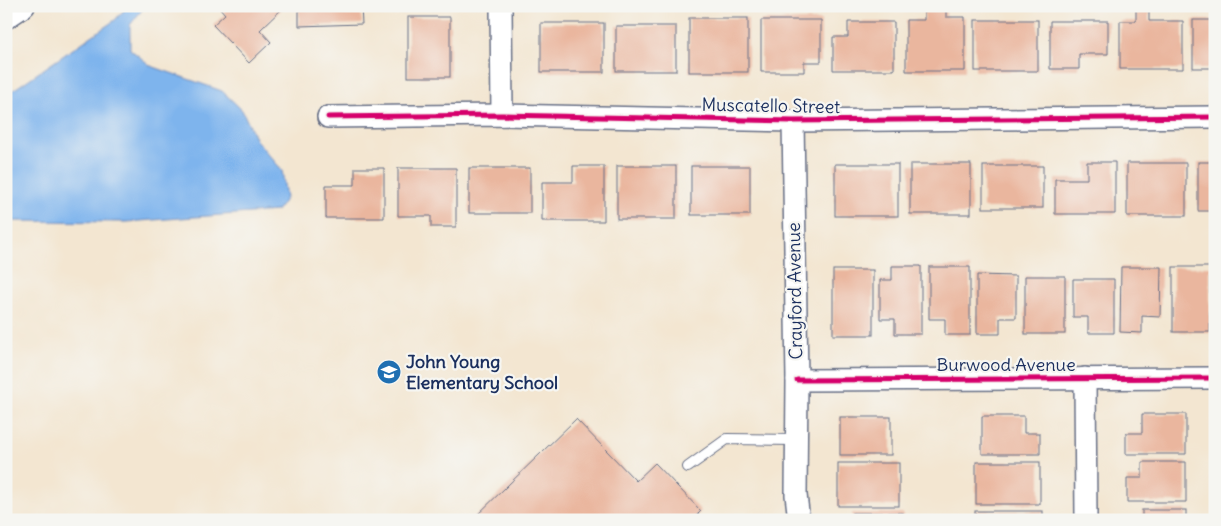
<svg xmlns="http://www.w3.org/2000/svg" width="1221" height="526" font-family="Delius,sans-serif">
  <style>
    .water { fill: #7eb4ed; stroke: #4c72a6 }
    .building { fill: #eab69e }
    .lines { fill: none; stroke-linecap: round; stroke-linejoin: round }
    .service-casing { stroke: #676f86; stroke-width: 12 }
    .minor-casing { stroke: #676f86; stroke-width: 24 }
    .service { stroke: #fff; stroke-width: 10 }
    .minor { stroke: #fff; stroke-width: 21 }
    .cycleway-casing { stroke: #f6f6f2; stroke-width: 8 }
    .cycleway { stroke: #d6006c; stroke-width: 5 }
    .labels { text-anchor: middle; stroke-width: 4.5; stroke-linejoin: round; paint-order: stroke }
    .street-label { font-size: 18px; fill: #1b2f5e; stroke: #f6f6f2 }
    .poi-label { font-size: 18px; font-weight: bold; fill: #1b2f5e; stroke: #f6f6f2; text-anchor: start }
  </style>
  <rect width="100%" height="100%" fill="#f6f6f2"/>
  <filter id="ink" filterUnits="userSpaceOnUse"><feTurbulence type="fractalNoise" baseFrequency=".02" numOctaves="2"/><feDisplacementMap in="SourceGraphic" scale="10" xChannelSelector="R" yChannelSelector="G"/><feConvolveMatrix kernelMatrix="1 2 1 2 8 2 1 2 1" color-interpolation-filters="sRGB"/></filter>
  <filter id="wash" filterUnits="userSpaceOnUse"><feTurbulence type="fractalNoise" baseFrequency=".0096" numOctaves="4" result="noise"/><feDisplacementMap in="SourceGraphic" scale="20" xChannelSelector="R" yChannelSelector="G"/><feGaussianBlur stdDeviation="1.12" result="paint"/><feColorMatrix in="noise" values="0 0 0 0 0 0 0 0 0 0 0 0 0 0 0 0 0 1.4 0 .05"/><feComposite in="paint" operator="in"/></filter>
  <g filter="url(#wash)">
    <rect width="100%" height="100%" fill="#f3e6d1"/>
    <polygon class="water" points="128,6 145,6 130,25 130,49 151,66 222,91 242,110 256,140 282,170 286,198 277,211 126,222 6,221 6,95 115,20"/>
    <g id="blocks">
      <g class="building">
        <polygon points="220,6 285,6 260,30 271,42 249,63 213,25 225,14 219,7"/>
        <polygon points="299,6 361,6 362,24 299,26"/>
        <polygon points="924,6 946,6 946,17 965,17 965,71 906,71 906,20 924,20"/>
        <polygon points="1136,6 1149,6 1149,21 1183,21 1183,69 1120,69 1120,21 1136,21"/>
        <rect x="408" y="17" width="42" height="60"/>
        <rect x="689" y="18" width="59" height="54"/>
        <polygon points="761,20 821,20 821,62 804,62 804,72 761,72"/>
        <rect x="975" y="20" width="63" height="51"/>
        <rect x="1193" y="20" width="22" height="48"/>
        <polygon points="1050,21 1108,21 1108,54 1079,54 1079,69 1050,69"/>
        <polygon points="848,22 894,22 894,70 833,70 833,37 848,37"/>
        <rect x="541" y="23" width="63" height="49"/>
        <rect x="616" y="26" width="60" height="45"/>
        <polygon points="1087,162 1115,162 1115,214 1055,214 1055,179 1087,179"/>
        <rect x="1198" y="162" width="17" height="49"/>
        <rect x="1127" y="163" width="59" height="53"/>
        <rect x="835" y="164" width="63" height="52"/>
        <rect x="910" y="164" width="61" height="50"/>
        <polygon points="573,166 604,166 604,221 542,221 542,182 573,182"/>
        <rect x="617" y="166" width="59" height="53"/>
        <rect x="691" y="166" width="59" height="49"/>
        <rect x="983" y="166" width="60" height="42"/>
        <polygon points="355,168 384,168 384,218 326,218 326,185 355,185"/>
        <polygon points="398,168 456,168 456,227 431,227 431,216 398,216"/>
        <rect x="469" y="168" width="61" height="45"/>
        <polygon points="892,266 921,266 921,334 895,334 895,319 880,319 880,280 892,280"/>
        <polygon points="929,267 970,267 970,335 945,335 945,319 929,319"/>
        <polygon points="1121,267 1161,267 1160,317 1142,316 1142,333 1120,332"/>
        <rect x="1173" y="267" width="37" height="65"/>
        <rect x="833" y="270" width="40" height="65"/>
        <polygon points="977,275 1016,276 1016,318 1000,318 1000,334 977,334"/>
        <rect x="1025" y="276" width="40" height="58"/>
        <polygon points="1073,279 1114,279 1114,333 1088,333 1088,317 1073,317"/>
        <polygon points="1142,414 1186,414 1186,454 1126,454 1126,433 1142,433"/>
        <polygon points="982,416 1024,416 1024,433 1040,433 1040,454 982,454"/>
        <rect x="840" y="417" width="51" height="38"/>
        <polygon points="576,419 636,481 655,463 701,511 692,520 472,520"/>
        <rect x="976" y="462" width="64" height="42"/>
        <polygon points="1142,462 1186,462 1186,502 1127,502 1127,478 1142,478"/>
        <rect x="838" y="463" width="61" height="43"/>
        <rect x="1142" y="510" width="44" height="10"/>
        <rect x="975" y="511" width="68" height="9"/>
        <rect x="852" y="513" width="51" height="7"/>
      </g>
    </g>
  </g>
  <g filter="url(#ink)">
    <use href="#blocks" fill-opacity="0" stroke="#676f86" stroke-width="1"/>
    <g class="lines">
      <defs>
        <polyline id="service" points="688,467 727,439 796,440"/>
        <g id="minor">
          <polyline points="501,6 502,115"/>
          <polyline points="6,18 24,6"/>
          <polyline points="328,117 502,115 793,121 1215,117"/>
          <polyline points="793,121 797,380 796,495 799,520"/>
          <polyline points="1085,378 1086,520"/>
          <polyline points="797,380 1215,378"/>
        </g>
      </defs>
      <use href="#service" class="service-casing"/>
      <use href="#minor" class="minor-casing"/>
      <use href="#service" class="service"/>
      <use href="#minor" class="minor"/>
      <defs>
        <g id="cycleway">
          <polyline points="328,117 502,115 793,121 1215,117"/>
          <polyline points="797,380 1215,378"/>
        </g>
      </defs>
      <use href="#cycleway" class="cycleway-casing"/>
      <use href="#cycleway" class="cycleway"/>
    </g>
  </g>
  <defs>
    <symbol id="school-disc" viewBox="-11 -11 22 22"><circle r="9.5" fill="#1f6fb2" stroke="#f6f6f2"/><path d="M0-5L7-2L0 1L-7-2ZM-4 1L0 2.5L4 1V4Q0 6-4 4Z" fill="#fff"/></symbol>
  </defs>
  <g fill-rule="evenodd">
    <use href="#school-disc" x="375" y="358" width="28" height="28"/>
  </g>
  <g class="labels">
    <g class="street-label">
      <text transform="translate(771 106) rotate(1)" y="6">Muscatello Street</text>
      <text transform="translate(795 291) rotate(-91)" y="6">Crayford Avenue</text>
      <text x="1006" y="371">Burwood Avenue</text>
    </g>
    <g class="poi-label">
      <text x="406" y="368">John Young<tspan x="406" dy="21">Elementary School</tspan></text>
    </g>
  </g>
  <rect width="1221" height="526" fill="none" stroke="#f6f6f2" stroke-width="25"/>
</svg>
